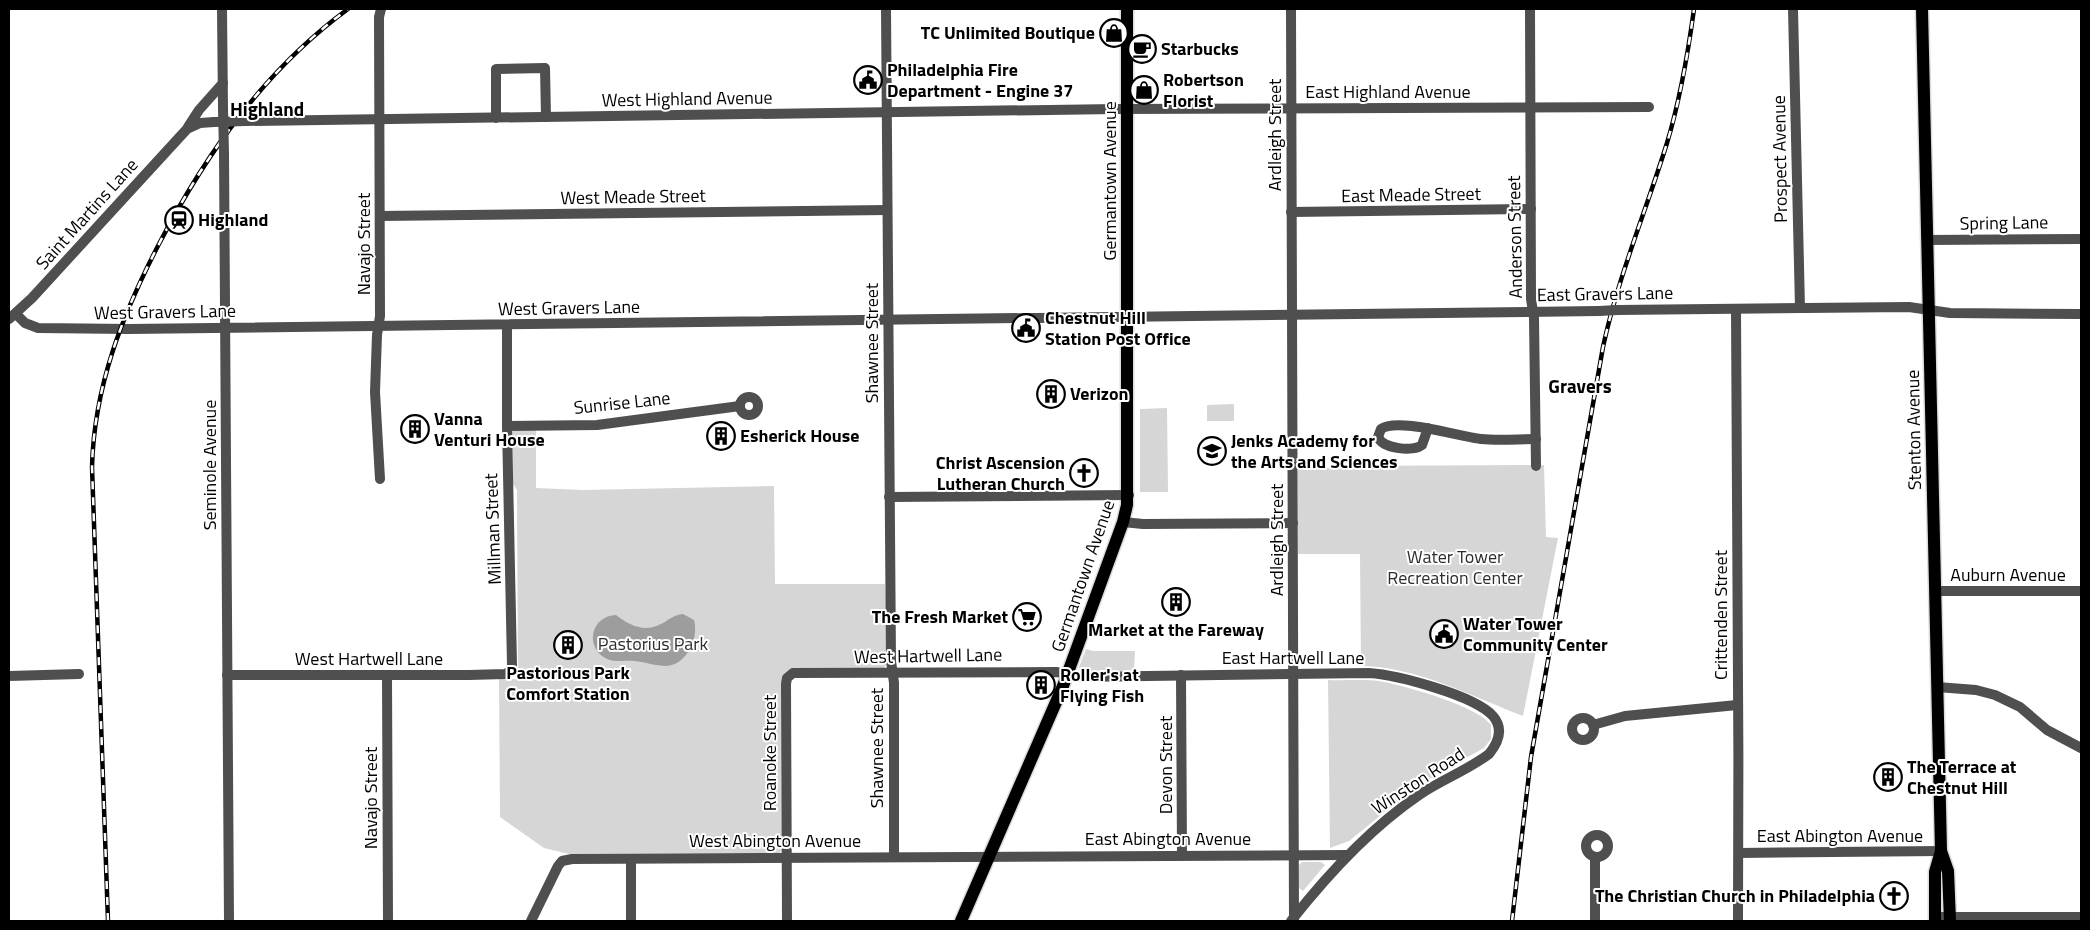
<svg xmlns="http://www.w3.org/2000/svg" width="2090" height="930" font-family="'Titillium Web',sans-serif">
  <style>
    .green { fill: #d6d6d6 }
    .water { fill: #9d9d9d }
    .lines { fill: none; stroke-linecap: round; stroke-linejoin: round }
    .major-casing { stroke: #dbdbdb; stroke-width: 15 }
    .minor { stroke: #4f4f4f; stroke-width: 10 }
    .major { stroke: #000; stroke-width: 12 }
    .rail-casing { stroke: #000; stroke-width: 4.5 }
    .rail { stroke: #fff; stroke-width: 2.5; stroke-dasharray: 8; stroke-linecap: butt }
    .minor-bridge { stroke: #4f4f4f; stroke-width: 10 }
    .labels { text-anchor: middle; stroke-width: 4; stroke-linejoin: round; paint-order: stroke }
    .poi-label { font-size: 18px; font-weight: bold; fill: #000; stroke: #fff; text-anchor: start }
    .street-label { font-size: 18px; fill: #000; stroke: #fff }
    .park-label { font-size: 18px; fill: #2d2d2d; stroke: #fff }
    .neighbourhood-label { font-size: 19px; font-weight: bold; fill: #000; stroke: #fff }
  </style>
  <rect width="100%" height="100%" fill="#fff"/>
  <g class="green">
    <polygon points="1234,404 1234,421 1207,421 1207,405"/>
    <polygon points="1167,408 1168,492 1140,492 1140,409"/>
    <polygon points="536,429 536,488 583,490 774,486 775,584 885,584 888,663 883,669 793,669 781,712 782,850 779,853 569,854 544,848 500,817 499,679 518,679 517,490 513,484 512,432 514,430"/>
    <path d="M1530,465l6,1 8,-1 2,72 12,1 -35,178c-52,-20 -105,-49 -162,-50l-1,-112h-62v-86h44l1,-2z"/>
    <polygon points="1086,649 1093,651 1135,651 1134,671 1081,671 1079,667"/>
    <path d="M1328,680c17,1 35,-1 51,1 24,4 99,25 112,44v14l-7,9 -47,26 -30,20 -58,47 -19,7z"/>
    <polygon points="1302,862 1321,862 1325,865 1303,891 1299,888 1299,865"/>
  </g>
  <path class="water" d="M683,614l11,6c5,18 -7,45 -28,46 -10,0 -21,-4 -31,-5 -9,-1 -21,2 -30,-3 -21,-13 -13,-42 11,-43 13,10 28,18 45,9 8,-4 12,-9 22,-10z"/>
  <g class="lines">
    <defs>
      <g id="major">
        <polyline points="1922,9 1941,851 1935,872 1935,921"/>
        <polyline points="1941,851 1948,871 1950,921"/>
        <polyline points="961,921 1063,686 1123,522 1127,505 1127,9"/>
      </g>
    </defs>
    <use href="#major" class="major-casing"/>
    <g class="minor">
      <polyline points="222,9 223,109"/>
      <polyline points="886,9 891,661 894,683 894,857"/>
      <polyline points="1291,9 1294,920"/>
      <polyline points="1530,9 1531,299 1534,318 1536,466"/>
      <polyline points="1793,9 1800,308"/>
      <polyline points="496,118 496,69 545,68 546,117"/>
      <polyline points="246,121 1116,109 1649,107"/>
      <polyline points="188,127 199,110 223,83"/>
      <polyline points="224,153 229,921"/>
      <polyline points="1291,212 1531,209"/>
      <polyline points="380,216 887,210"/>
      <polyline points="1927,240 2081,239"/>
      <path d="M1736,309c2,204 3,408 2,612"/>
      <polyline points="1618,310 1909,307 1950,313 2081,314"/>
      <polyline points="16,314 25,323 38,328 129,329 1599,311"/>
      <polyline points="9,319 32,298 187,129 200,123 214,122"/>
      <circle cx="749" cy="406" r="9"/>
      <polyline points="507,426 597,425 740,406"/>
      <path d="M1428,428l-6,17c-8,7 -39,4 -44,-8l3,-8c16,-12 79,8 100,10 18,2 37,0 55,0"/>
      <polyline points="380,479 375,392 377,335 380,316 379,17 381,9"/>
      <polyline points="889,497 1129,495"/>
      <polyline points="1123,522 1143,524 1293,523"/>
      <polyline points="1935,591 2081,591"/>
      <polyline points="227,675 469,675 505,674 511,671 512,665 507,426 507,326"/>
      <polyline points="387,675 388,921"/>
      <polyline points="1181,675 1182,855"/>
      <polyline points="9,676 79,674"/>
      <polyline points="1937,687 1976,690 1995,695 2020,707 2047,730 2081,748"/>
      <circle cx="1583" cy="729" r="11"/>
      <polyline points="1593,725 1625,716 1737,705"/>
      <circle cx="1597" cy="846" r="11"/>
      <polyline points="1739,853 1941,851"/>
      <polyline points="631,859 631,921"/>
      <polyline points="1935,917 2081,917"/>
      <polyline points="531,921 558,866 562,861 572,859 1347,855"/>
      <path d="M787,921l-1,-237 1,-6 6,-5 264,-1 21,5 291,-4c28,2 105,22 124,43 11,13 5,27 -4,38 -21,16 -48,26 -70,41 -50,34 -91,79 -128,126"/>
      <polyline points="1595,921 1595,857"/>
    </g>
    <use href="#major" class="major"/>
    <defs>
      <g id="rail">
        <path d="M108,921l-16,-454c2,-81 31,-154 68,-225 47,-90 106,-173 188,-233"/>
        <path d="M1512,921l19,-164 72,-410c15,-70 43,-136 64,-204 13,-43 21,-90 27,-134"/>
      </g>
    </defs>
    <use href="#rail" class="rail-casing"/>
    <use href="#rail" class="rail"/>
    <g class="minor-bridge">
      <polyline points="223,109 224,153"/>
      <polyline points="214,122 246,121"/>
      <polyline points="1599,311 1618,310"/>
    </g>
  </g>
  <defs>
    <symbol id="shop-ring" viewBox="-11 -11 22 22"><circle r="9.5" fill="#fff" stroke="#000" stroke-width="1.5"/><path d="M-5-2.5h2.3a2.7 3.5 0 0 1 5.4 0H5L5.5 6h-11ZM-1.5-2.5h3a1.5 2.3 0 0 0-3 0Z" fill="#000"/></symbol>
    <symbol id="cafe-ring" viewBox="-11 -11 22 22"><circle r="9.5" fill="#fff" stroke="#000" stroke-width="1.5"/><path d="M-5.5-4.5H6V0H3Q3 3.5 0 3.5H-2.5Q-5.5 3.5-5.5 0ZM3-3.2v2h1.7v-2ZM-6 4.5H4V6H-6Z" fill="#000"/></symbol>
    <symbol id="civic-ring" viewBox="-11 -11 22 22"><circle r="9.5" fill="#fff" stroke="#000" stroke-width="1.5"/><path d="M-.6-6.5H3V-4.5H.6V-3L4-1V1h2V6H-6V1h2V-1L-.6-3ZM-1.2 2.5V6h2.4V2.5Z" fill="#000"/></symbol>
    <symbol id="station-ring" viewBox="-11 -11 22 22"><circle r="9.5" fill="#fff" stroke="#000" stroke-width="1.5"/><path d="M-3-6H3Q5-6 5-4V2Q5 4 3 4L4.5 6H3L1.5 4h-3L-3 6H-4.5L-3 4Q-5 4-5 2V-4Q-5-6-3-6ZM-3.5-4v3h7v-3ZM-3.5 1v1.5H-2V1ZM2 1v1.5H3.5V1Z" fill="#000"/></symbol>
    <symbol id="building-ring" viewBox="-11 -11 22 22"><circle r="9.5" fill="#fff" stroke="#000" stroke-width="1.5"/><path d="M-4-6H4V6H1V3H-1V6H-4ZM-2.5-4.3h1.7v1.8h-1.7ZM.8-4.3h1.7v1.8H.8ZM-2.5-1h1.7V.8h-1.7ZM.8-1h1.7V.8H.8Z" fill="#000"/></symbol>
    <symbol id="school-ring" viewBox="-11 -11 22 22"><circle r="9.5" fill="#fff" stroke="#000" stroke-width="1.5"/><path d="M0-5L7-2L0 1L-7-2ZM-4 1L0 2.5L4 1V4Q0 6-4 4Z" fill="#000"/></symbol>
    <symbol id="church-ring" viewBox="-11 -11 22 22"><circle r="9.5" fill="#fff" stroke="#000" stroke-width="1.5"/><path d="M-1.2-6h2.4v3.5h3.3v2.4h-3.3V6h-2.4V-.1h-3.3v-2.4h3.3Z" fill="#000"/></symbol>
    <symbol id="supermarket-ring" viewBox="-11 -11 22 22"><circle r="9.5" fill="#fff" stroke="#000" stroke-width="1.5"/><path d="M-6-5.5h2.5l.6 2H6L4.5 2H-2.5L-4.4-4H-6ZM-1.5 3.2a1.3 1.3 0 1 0 .1 0ZM3 3.2a1.3 1.3 0 1 0 .1 0Z" fill="#000"/></symbol>
  </defs>
  <g fill-rule="evenodd">
    <use href="#shop-ring" x="1098" y="17" width="32" height="32"/>
    <use href="#cafe-ring" x="1126" y="33" width="32" height="32"/>
    <use href="#civic-ring" x="852" y="64" width="32" height="32"/>
    <use href="#shop-ring" x="1128" y="74" width="32" height="32"/>
    <use href="#station-ring" x="163" y="204" width="32" height="32"/>
    <use href="#civic-ring" x="1010" y="312" width="32" height="32"/>
    <use href="#building-ring" x="1035" y="378" width="32" height="32"/>
    <use href="#building-ring" x="399" y="413" width="32" height="32"/>
    <use href="#building-ring" x="705" y="420" width="32" height="32"/>
    <use href="#school-ring" x="1196" y="435" width="32" height="32"/>
    <use href="#church-ring" x="1068" y="457" width="32" height="32"/>
    <use href="#building-ring" x="1160" y="586" width="32" height="32"/>
    <use href="#supermarket-ring" x="1011" y="601" width="32" height="32"/>
    <use href="#civic-ring" x="1428" y="618" width="32" height="32"/>
    <use href="#building-ring" x="552" y="629" width="32" height="32"/>
    <use href="#building-ring" x="1025" y="669" width="32" height="32"/>
    <use href="#building-ring" x="1872" y="761" width="32" height="32"/>
    <use href="#church-ring" x="1878" y="880" width="32" height="32"/>
  </g>
  <g class="labels">
    <g class="poi-label">
      <text x="1095" y="39" text-anchor="end">TC Unlimited Boutique</text>
      <text x="1161" y="55">Starbucks</text>
      <text x="887" y="76">Philadelphia Fire<tspan x="887" dy="21">Department - Engine 37</tspan></text>
      <text x="1163" y="86">Robertson<tspan x="1163" dy="21">Florist</tspan></text>
      <text x="198" y="226">Highland</text>
      <text x="1045" y="324">Chestnut Hill<tspan x="1045" dy="21">Station Post Office</tspan></text>
      <text x="1070" y="400">Verizon</text>
      <text x="434" y="425">Vanna<tspan x="434" dy="21">Venturi House</tspan></text>
      <text x="740" y="442">Esherick House</text>
      <text x="1231" y="447">Jenks Academy for<tspan x="1231" dy="21">the Arts and Sciences</tspan></text>
      <text x="1065" y="469" text-anchor="end">Christ Ascension<tspan x="1065" dy="21">Lutheran Church</tspan></text>
      <text x="1008" y="623" text-anchor="end">The Fresh Market</text>
      <text x="1463" y="630">Water Tower<tspan x="1463" dy="21">Community Center</tspan></text>
      <text x="1176" y="636" text-anchor="middle">Market at the Fareway</text>
      <text x="568" y="679" text-anchor="middle">Pastorious Park<tspan x="568" dy="21">Comfort Station</tspan></text>
      <text x="1060" y="681">Roller's at<tspan x="1060" dy="21">Flying Fish</tspan></text>
      <text x="1907" y="773">The Terrace at<tspan x="1907" dy="21">Chestnut Hill</tspan></text>
      <text x="1875" y="902" text-anchor="end">The Christian Church in Philadelphia</text>
    </g>
    <g class="street-label">
      <text x="1388" y="98">East Highland Avenue</text>
      <text transform="translate(687 99) rotate(-1)" y="6">West Highland Avenue</text>
      <text transform="translate(1275 135) rotate(-90)" y="6">Ardleigh Street</text>
      <text transform="translate(1780 159) rotate(-91)" y="6">Prospect Avenue</text>
      <text transform="translate(1110 181) rotate(-90)" y="6">Germantown Avenue</text>
      <text transform="translate(1411 195) rotate(-1)" y="6">East Meade Street</text>
      <text transform="translate(633 197) rotate(-1)" y="6">West Meade Street</text>
      <text transform="translate(87 214) rotate(-48)" y="6">Saint Martins Lane</text>
      <text transform="translate(2004 223) rotate(-1)" y="6">Spring Lane</text>
      <text transform="translate(1515 237) rotate(-91)" y="6">Anderson Street</text>
      <text transform="translate(364 244) rotate(-90)" y="6">Navajo Street</text>
      <text transform="translate(1605 294) rotate(-1)" y="6">East Gravers Lane</text>
      <text transform="translate(569 308) rotate(-1)" y="6">West Gravers Lane</text>
      <text transform="translate(165 312) rotate(-1)" y="6">West Gravers Lane</text>
      <text transform="translate(872 343) rotate(-90)" y="6">Shawnee Street</text>
      <text transform="translate(622 403) rotate(-6)" y="6">Sunrise Lane</text>
      <text transform="translate(1914 430) rotate(-91)" y="6">Stenton Avenue</text>
      <text transform="translate(210 465) rotate(-90)" y="6">Seminole Avenue</text>
      <text transform="translate(493 529) rotate(-92)" y="6">Millman Street</text>
      <text transform="translate(1277 540) rotate(-90)" y="6">Ardleigh Street</text>
      <text x="2008" y="581">Auburn Avenue</text>
      <text transform="translate(1083 576) rotate(-71)" y="6">Germantown Avenue</text>
      <text transform="translate(1721 615) rotate(-90)" y="6">Crittenden Street</text>
      <text transform="translate(928 656) rotate(-1)" y="6">West Hartwell Lane</text>
      <text x="1293" y="664">East Hartwell Lane</text>
      <text x="369" y="665">West Hartwell Lane</text>
      <text transform="translate(877 748) rotate(-90)" y="6">Shawnee Street</text>
      <text transform="translate(770 753) rotate(-90)" y="6">Roanoke Street</text>
      <text transform="translate(1166 765) rotate(-90)" y="6">Devon Street</text>
      <text transform="translate(1418 781) rotate(-33)" y="6">Winston Road</text>
      <text transform="translate(371 798) rotate(-90)" y="6">Navajo Street</text>
      <text x="1840" y="842">East Abington Avenue</text>
      <text x="1168" y="845">East Abington Avenue</text>
      <text x="775" y="847">West Abington Avenue</text>
    </g>
    <g class="park-label">
      <text x="1455" y="563">Water Tower<tspan x="1455" dy="21">Recreation Center</tspan></text>
      <text x="653" y="650">Pastorius Park</text>
    </g>
    <g class="neighbourhood-label">
      <text x="267" y="116">Highland</text>
      <text x="1580" y="393">Gravers</text>
    </g>
  </g>
  <rect width="2090" height="930" fill="none" stroke="#000000" stroke-width="20"/>
</svg>
